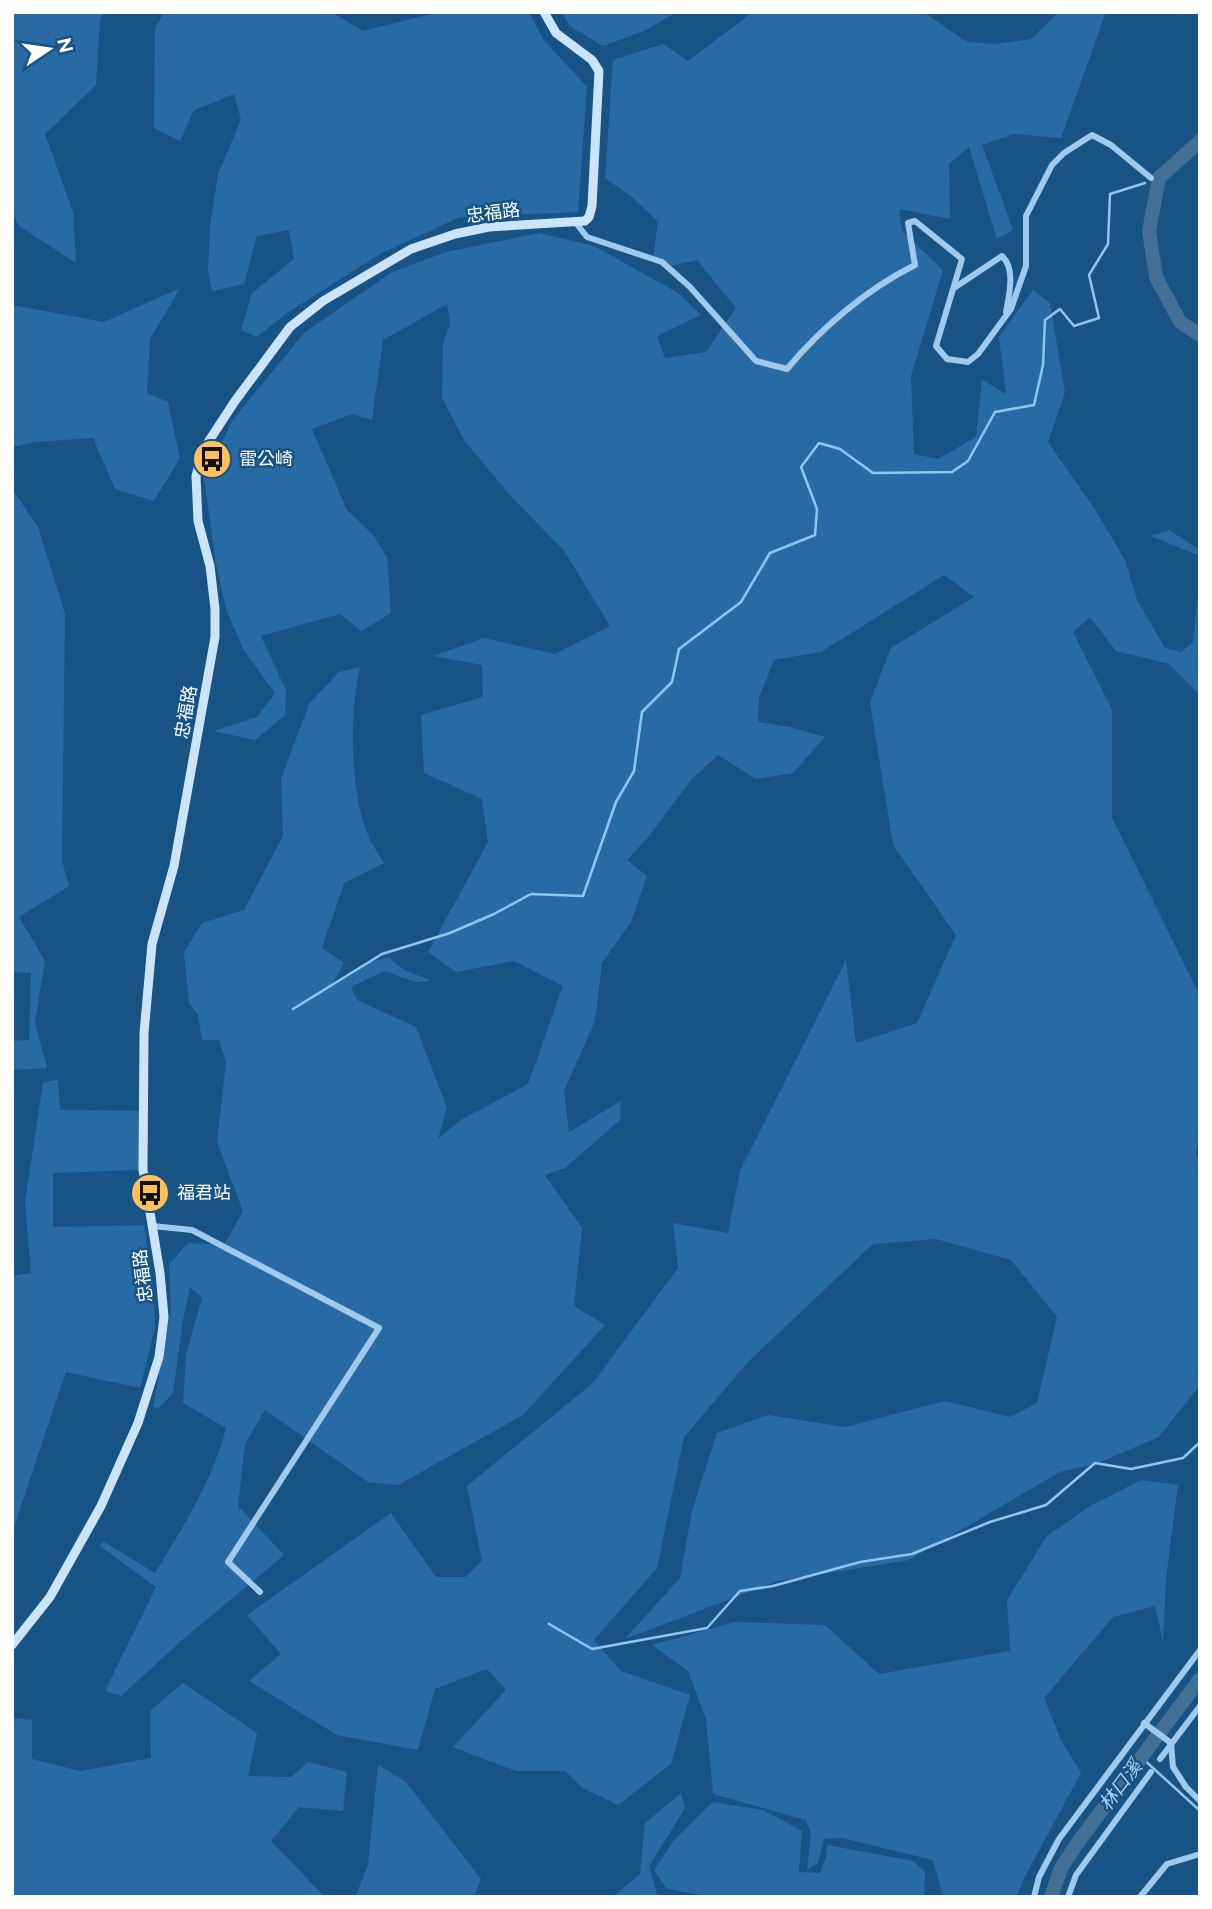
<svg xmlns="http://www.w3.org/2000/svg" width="1212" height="1909" font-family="Raleway,'Noto Sans TC',sans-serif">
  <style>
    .green { fill: #286ba4 }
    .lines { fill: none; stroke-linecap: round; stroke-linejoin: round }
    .stream { stroke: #91c6ef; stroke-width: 2.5 }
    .river { stroke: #446f95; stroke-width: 14 }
    .street { stroke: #9fcaed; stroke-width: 6 }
    .secondary { stroke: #cbe4f9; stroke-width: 9 }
    .labels { text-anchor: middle; stroke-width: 5; stroke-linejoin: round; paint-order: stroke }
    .street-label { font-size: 18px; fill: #fff; stroke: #185386 }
    .poi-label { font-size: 18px; fill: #fff; stroke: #185386; text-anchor: start }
    .water-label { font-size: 19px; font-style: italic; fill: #aad3f4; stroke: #185386 }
  </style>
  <rect width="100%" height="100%" fill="#185386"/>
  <g class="green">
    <polygon points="12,12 104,12 100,20 96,85 45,134 73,212 76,263 19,226 12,212"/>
    <polygon points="164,12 331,12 363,31 440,12 529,12 543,39 587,87 578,212 460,217 380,254 287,313 257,337 241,330 252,293 294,259 289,230 257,236 244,284 212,291 208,271 210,226 218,174 241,120 234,94 194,110 180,141 154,128 155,29"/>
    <polygon points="561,12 677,12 646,30 603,46 570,26"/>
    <path d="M753,12h170l44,30 29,2 35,-5 28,-27h47l-45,126 -47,-4 -32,11 31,85 -16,9 -28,-92 -20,17 1,55 -51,-10 3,22 41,39 -32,106 3,78 24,5 38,-22 6,-57 24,14 -7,-57 34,-47 17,13 15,89 -17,50 48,69 29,49 12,40 28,48 16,4 12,-10 7,-68v121l-31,-31 -53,-13 -26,-34 -17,15 39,77v109l88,178v135l-4,23 4,5v226l-41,52 -61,26 -38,9 -151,88 -131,21 -153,58 55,-61 12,-67 25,-78 51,-18 77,12 100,-26 65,16 27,-14 20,-86 -46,-57 -75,-21 -63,5 -125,118 -64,75 -27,131 -63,72 27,31 69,24 -19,69 -53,41 -35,-17 -18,-17h-49l-63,-24 53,-57 -19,-21 -52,20 -17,61 -81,-15 -88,-54 32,-27 -34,-39 144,-102 45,64h30l16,-16 -15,-75 126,-103 85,-115 -5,-45 55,10 12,-62 106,-211 10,83 61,-20 39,-88 -63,-90 -23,-143 21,-54 83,-51 -30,-22 -123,77 -47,8 -15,38 -1,24 32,5 35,10 -32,36 -37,6 -38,-24 -27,25 -42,56 -22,24 20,16 -16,46 -29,41 -7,58 -31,70 5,41 52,-31 -1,19 -55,48 -20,7 37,53 -8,78 31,19 -82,90 -125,70 -30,-3 -103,-72 -20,34 -7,62 46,49 -103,86 -60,55 -16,-5 51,-104 -56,-41 3,-5 52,32c28,-46 58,-93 71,-145l-43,-25 3,-49 16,-56 -12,-11 -7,33 -10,73 -14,15 -6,-1 18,-98 -2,-45 19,-21 36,2 19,-34 -26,-69 9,-80 -7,-22h-17l-4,-25 -9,-12 -5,-50 18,-30 42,-13 39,-74 -2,-57 28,-75 30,-32 21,-5c-10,44 -10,114 4,157 4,14 12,27 20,39l-40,20 -22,65 22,15 -13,24 38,-24 19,-6 16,13 28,11 -16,1 -32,-11 -33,16 6,13 59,27 31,81 -9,31 23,-19 67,-36 35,-98 -49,-25 -58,11 -28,-20 60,-110 -6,-43 -58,-26 -3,-58 62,-18 -1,-32 -48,-9 50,-18 71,16 55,-28 -45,-74 -56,-58 -45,-54 -22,-42 1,-54 7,-19 -3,-21 -64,36 -11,80 -20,-6 -40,15 35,81 26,25 14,22 4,56 -30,18 -21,-17 -79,22 25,54 -1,25 -30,25 -41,-9 43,-14 18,-24 -32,-44 -17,-40 -10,-46 -12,-85 28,-57 72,-88 88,-61 54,-20 93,-19 55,13 84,47 23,22 -44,21 8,22 41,-6 30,-44 -39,-48 -31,7 -13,-8 5,-37 -26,-25 -27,-19 8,-118 50,-16 25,17z"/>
    <polygon points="180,288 150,339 147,393 168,402 180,458 154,501 115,489 93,438 34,442 12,447 12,305 104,322"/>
    <polygon points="12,489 38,527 65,614 62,861 69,886 19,917 45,961 35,1022 47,1068 12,1070 12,1041 29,1040 31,973 12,972"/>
    <polygon points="1169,530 1200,550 1200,556 1151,536"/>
    <polygon points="58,1079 60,1110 142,1111 139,1170 53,1173 53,1227 144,1225 154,1294 155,1327 140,1388 66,1372 12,1533 12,1276 31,1273 25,1202 43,1083"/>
    <polygon points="1141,1480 1178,1485 1166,1578 1163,1641 1155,1606 1113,1617 1044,1698 1061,1740 1081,1773 1024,1878 1017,1897 943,1897 933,1860 842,1838 824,1839 818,1863 807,1870 811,1834 806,1820 713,1794 706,1719 688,1671 652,1645 735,1622 825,1625 879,1674 1010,1651 1007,1600 1047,1536 1090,1506"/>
    <polygon points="183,1683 257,1733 248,1776 291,1777 308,1762 347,1772 343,1811 299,1807 271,1841 325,1897 12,1897 12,1718 32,1720 32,1759 80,1771 151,1758 150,1711"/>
    <polygon points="378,1765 406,1782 481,1879 474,1897 355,1897 368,1865"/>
    <polygon points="681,1793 685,1808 649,1866 657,1894 664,1897 613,1897 640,1874 645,1823"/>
    <polygon points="713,1802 763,1810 802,1831 799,1872 820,1873 826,1857 827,1845 913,1861 925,1872 924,1897 713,1897 667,1889 654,1870 675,1839"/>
  </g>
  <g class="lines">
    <g class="stream">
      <polyline points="1157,179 1159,178"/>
      <polyline points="293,1009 382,954 450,933 494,914 531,894 583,896 616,802 634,771 642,712 672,682 679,649 741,602 770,553 815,535 817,509 801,467 819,443 840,449 873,473 952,472 968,461 995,412 1034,405 1043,365 1045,320 1060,309 1074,326 1099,318 1089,275 1108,244 1110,194 1145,183"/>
      <polyline points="549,1624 592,1649 707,1628 740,1591 773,1586 860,1562 912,1554 990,1522 1046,1505 1095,1463 1131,1469 1183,1458 1199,1443"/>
      <polyline points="1141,1757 1198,1809"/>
    </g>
    <g class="river">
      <polyline points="1200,141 1159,178 1149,231 1156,277 1180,322 1200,335"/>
      <polyline points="1051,1897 1061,1868 1081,1838 1200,1679"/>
    </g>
    <g class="street">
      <path d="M576,223l11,14 75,25 28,25 66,74 31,8c34,-41 80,-80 128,-104l-7,-42 7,-2 47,38 -26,87 11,13 21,3 10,-8 33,-45 15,-43v-50l26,-51 12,-12 28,-18 19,10 40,33"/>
      <path d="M954,288l48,-32c14,13 7,39 4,56"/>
      <polyline points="152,1226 192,1230 379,1328 228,1562 260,1592"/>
      <polyline points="1144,1723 1171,1743 1173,1767 1186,1787 1200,1801"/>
      <polyline points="1160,1759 1200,1706"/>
      <polyline points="1034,1897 1039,1877 1059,1839 1200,1650"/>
      <polyline points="1068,1897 1076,1875 1151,1772"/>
      <polyline points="1140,1897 1167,1864 1200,1854"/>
    </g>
    <polyline class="secondary" points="12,1645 50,1597 101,1506 138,1423 159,1357 164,1317 160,1273 143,1170 144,1033 152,944 174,866 215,637 215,609 210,566 198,521 196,476 203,450 235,401 290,327 323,301 411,249 455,234 489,227 585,221 589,217 592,206 599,71 592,60 556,33 544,12"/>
  </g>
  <defs>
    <symbol id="bus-disc" viewBox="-11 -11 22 22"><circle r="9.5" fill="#ffc05b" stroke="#185386"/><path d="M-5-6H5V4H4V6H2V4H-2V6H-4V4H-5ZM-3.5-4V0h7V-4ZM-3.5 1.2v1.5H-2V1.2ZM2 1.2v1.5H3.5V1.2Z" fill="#111"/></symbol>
  </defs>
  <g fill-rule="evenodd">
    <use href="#bus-disc" x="190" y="437" width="44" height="44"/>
    <use href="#bus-disc" x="128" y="1171" width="44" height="44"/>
  </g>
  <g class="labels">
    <g class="street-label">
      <text transform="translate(493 213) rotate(-7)" y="6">忠福路</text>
      <text transform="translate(186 712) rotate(-80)" y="6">忠福路</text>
      <text transform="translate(143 1276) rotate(-97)" y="6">忠福路</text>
    </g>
    <g class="poi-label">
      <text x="239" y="465">雷公崎</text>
      <text x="177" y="1199">福君站</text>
    </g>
    <g class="water-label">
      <text transform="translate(1120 1785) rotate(-53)" y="7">林口溪</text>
    </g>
  </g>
  <rect width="1212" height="1909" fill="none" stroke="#ffffff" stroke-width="28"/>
  <g transform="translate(49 49) rotate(77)" stroke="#185386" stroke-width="5" paint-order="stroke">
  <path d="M0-5L12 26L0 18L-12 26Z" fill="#ffffff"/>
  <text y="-10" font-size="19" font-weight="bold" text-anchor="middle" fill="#ffffff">N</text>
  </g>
</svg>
